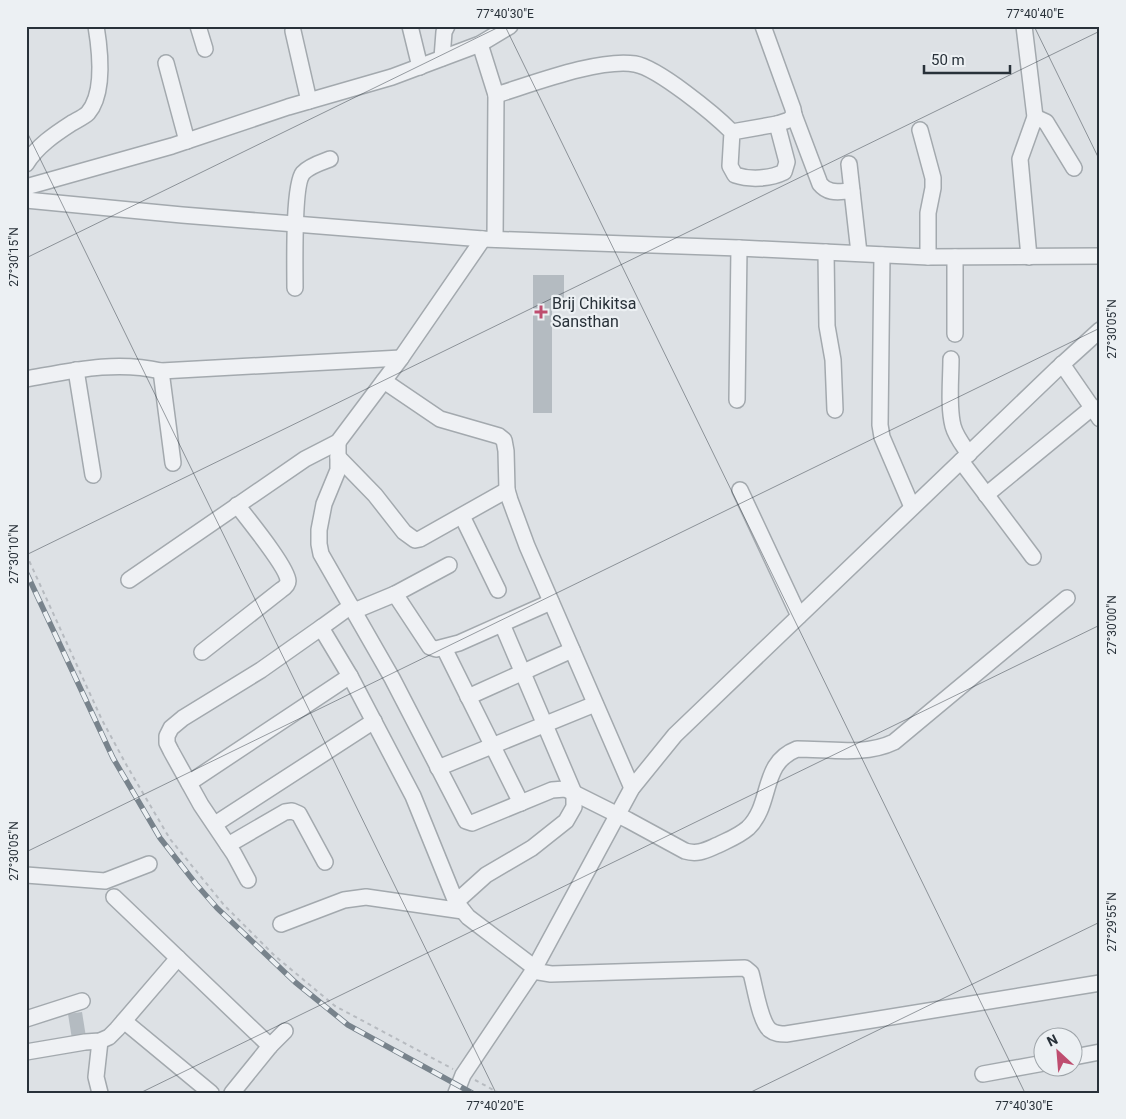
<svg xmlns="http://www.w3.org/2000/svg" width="1126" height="1119" font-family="Roboto,sans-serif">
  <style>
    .building { fill: #b4bbc1 }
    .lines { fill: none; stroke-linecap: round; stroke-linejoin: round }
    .minor-casing { stroke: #a3a9ae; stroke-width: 18 }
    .path { stroke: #b7bbc0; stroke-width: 2; stroke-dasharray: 4 4; stroke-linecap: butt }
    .minor { stroke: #eff1f4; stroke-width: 15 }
    .rail-casing { stroke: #78838c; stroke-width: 5.5 }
    .rail { stroke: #ecf0f3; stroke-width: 4; stroke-dasharray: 11; stroke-linecap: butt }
    .ticks { fill: none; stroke: #283139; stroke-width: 1; stroke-opacity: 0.45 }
    .poi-dot { fill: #be4d6f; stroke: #ecf0f3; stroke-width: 2 }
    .labels { text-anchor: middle; stroke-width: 4.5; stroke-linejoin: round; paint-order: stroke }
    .poi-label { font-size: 16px; fill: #283139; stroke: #ecf0f3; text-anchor: start }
    .neatline { fill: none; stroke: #283139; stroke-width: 2 }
    .ticks-label { font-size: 12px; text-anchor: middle; fill: #283139 }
  </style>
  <rect width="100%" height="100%" fill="#dde1e5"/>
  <g class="building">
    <polygon points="533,275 564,275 564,302 552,302 552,413 533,413"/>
    <polygon points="82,1012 86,1037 72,1039 68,1014"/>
  </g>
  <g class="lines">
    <defs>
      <g id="minor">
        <polyline points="198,26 205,49"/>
        <polyline points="410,26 420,67"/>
        <polyline points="763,26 793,109 794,115 789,120 777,124"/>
        <polyline points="1024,26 1035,117 1020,159 1029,257"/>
        <polyline points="293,31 309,101"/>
        <path d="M480,44l16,51c36,-11 103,-37 139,-31 23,4 79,50 97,68l-2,34 5,9c15,5 35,4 49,-3l3,-10 -10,-38 -45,8"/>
        <polyline points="442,58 444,32 447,26"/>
        <polyline points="166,63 187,141"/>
        <path d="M794,115l26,69c9,11 20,7 32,7"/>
        <polyline points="1035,117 1046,122 1074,168"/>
        <polyline points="920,130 933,178 933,188 928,213 928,257"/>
        <path d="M26,164c11,-18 29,-30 46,-41 5,-3 12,-6 16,-10 17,-20 12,-63 8,-87"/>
        <polyline points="849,164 859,253"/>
        <polyline points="26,187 172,146 288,107 392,77 480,44 510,26"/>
        <polyline points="26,200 182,215 483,239 739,248 928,257 1100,256"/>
        <polyline points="495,239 496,95"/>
        <polyline points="826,252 827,326 833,360 835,410"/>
        <polyline points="882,255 880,425 882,437 912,507"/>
        <polyline points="955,257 955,334"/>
        <path d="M295,288c0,-20 -2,-103 8,-115 6,-7 19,-11 27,-14"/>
        <path d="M951,359c0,20 -3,48 2,67 3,11 10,19 16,28"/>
        <polyline points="1062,364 1100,419"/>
        <polyline points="76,370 93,475"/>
        <polyline points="161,371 173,463"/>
        <path d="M26,379c45,-8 89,-19 135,-8l240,-13"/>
        <polyline points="384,381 440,419 499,436 504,440 506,451 507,490 510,500 527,546 632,788"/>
        <polyline points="737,400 739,248"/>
        <path d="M338,442v28l-14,34 -5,26v14l2,10 71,124 74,143 6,2 80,-33 13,-1 9,4 54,27 57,31c13,4 21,-1 33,-6 10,-5 21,-9 30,-17 25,-24 12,-65 49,-79 31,0 68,7 97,-7l173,-144"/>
        <polyline points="338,457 375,495 404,532 415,540 420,539 507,490"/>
        <polyline points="961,461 1033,557"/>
        <polyline points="740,490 799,616"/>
        <polyline points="986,495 1093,407"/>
        <polyline points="462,516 498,590"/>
        <polyline points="129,580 305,459 338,442 401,358 483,239"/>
        <polyline points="395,594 430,647 436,649 459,643 551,602"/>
        <polyline points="351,606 322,627 323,631 350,676 413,796 456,902 468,917 535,968"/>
        <polyline points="354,611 395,594 449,565"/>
        <polyline points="444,648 521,803"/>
        <path d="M202,652l79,-62c3,-2 7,-5 7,-9 0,-13 -41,-63 -51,-76"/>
        <polyline points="468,697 572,650"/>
        <polyline points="438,768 595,704"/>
        <polyline points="189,783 350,676"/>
        <polyline points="215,824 374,721"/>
        <polyline points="228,845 285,812 292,811 299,814 325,862"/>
        <polyline points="26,875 105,881 149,864"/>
        <polyline points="248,880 234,854 201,805 171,751 167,743 167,736 171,728 183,718 261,670 322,627"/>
        <polyline points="114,897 270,1046"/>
        <polyline points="456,902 486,875 532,848 566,821 574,807 574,793 502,624"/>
        <polyline points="281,924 344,900 366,897 463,911"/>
        <path d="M533,971l18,3 194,-6 6,5c4,14 9,49 19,57 5,4 10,4 16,4l314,-51"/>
        <polyline points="26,1019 82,1001"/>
        <polyline points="124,1021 211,1093"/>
        <polyline points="26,1052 85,1042 100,1041 109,1037 117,1029 178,958"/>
        <polyline points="1074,1057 1100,1052"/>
        <polyline points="983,1074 1044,1063"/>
        <polyline points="100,1093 96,1077 100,1041"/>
        <polyline points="232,1093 270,1046 285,1031"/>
        <polyline points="456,1093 463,1075 533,971 632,788 675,735 1057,369 1100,330"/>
      </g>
    </defs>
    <use href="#minor" class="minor-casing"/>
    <g class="path">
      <polyline points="26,554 102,720 127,766 170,839 224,905 275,956 335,1006 453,1069"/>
      <polyline points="475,1080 499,1093"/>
    </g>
    <use href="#minor" class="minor"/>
    <defs>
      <polyline id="rail" points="26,572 113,758 160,838 196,884 217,908 295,982 348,1025 472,1093"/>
    </defs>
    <use href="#rail" class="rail-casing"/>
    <use href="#rail" class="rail"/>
  </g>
  <path class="ticks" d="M505,26l520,1067M1034,26l66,135M26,130l470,963M26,258l475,-232M26,555l1074,-524M26,852l1074,-524M140,1093l960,-468M749,1093l351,-171"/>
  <path class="poi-dot" d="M538.5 304.5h5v5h5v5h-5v5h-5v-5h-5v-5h5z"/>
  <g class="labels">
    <g class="poi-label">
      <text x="552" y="309">Brij Chikitsa<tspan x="552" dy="18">Sansthan</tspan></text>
    </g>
  </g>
  <rect width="1126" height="1119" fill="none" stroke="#ecf0f3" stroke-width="55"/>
  <g transform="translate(1058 1052) rotate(334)"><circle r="24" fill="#ecf0f3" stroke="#9ea4a9"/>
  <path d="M0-4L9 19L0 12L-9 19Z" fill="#be4d6f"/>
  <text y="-8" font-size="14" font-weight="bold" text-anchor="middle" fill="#283139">N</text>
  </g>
  <path d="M924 65v8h86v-8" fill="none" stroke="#283139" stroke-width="2.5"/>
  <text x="931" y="65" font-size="15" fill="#283139" stroke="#ecf0f3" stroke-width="4" paint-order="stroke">50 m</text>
  <rect x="28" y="28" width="1070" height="1064" class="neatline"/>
  <g class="ticks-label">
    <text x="505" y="18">77°40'30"E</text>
    <text x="1035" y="18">77°40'40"E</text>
    <text transform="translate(14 257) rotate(-90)" y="4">27°30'15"N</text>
    <text transform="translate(1112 329) rotate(-90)" y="4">27°30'05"N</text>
    <text transform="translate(14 554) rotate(-90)" y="4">27°30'10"N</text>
    <text transform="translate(1112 625) rotate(-90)" y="4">27°30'00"N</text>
    <text transform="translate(14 851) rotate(-90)" y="4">27°30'05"N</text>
    <text transform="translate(1112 922) rotate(-90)" y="4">27°29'55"N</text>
    <text x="495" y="1110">77°40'20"E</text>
    <text x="1024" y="1110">77°40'30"E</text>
  </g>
</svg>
